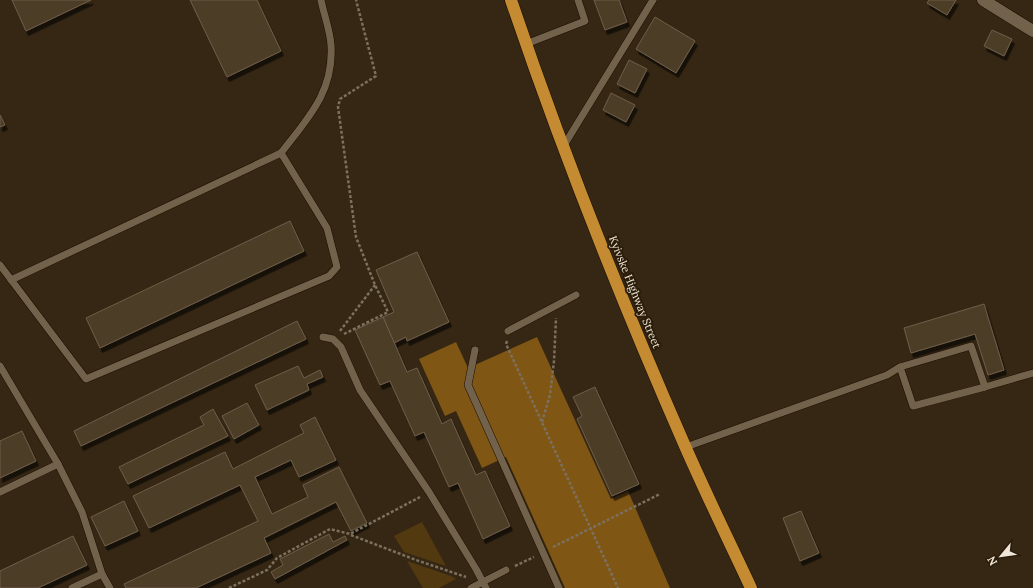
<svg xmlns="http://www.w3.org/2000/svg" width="1033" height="588" font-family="Lora,serif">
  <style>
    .green { fill: #533910 }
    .forest { fill: #7f5614 }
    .building { fill: #4c3c28; stroke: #6f5e49; filter: url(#shadow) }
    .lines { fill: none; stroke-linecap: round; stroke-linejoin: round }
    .lane-casing { stroke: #1c0f00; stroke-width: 8 }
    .street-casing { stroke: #1c0f00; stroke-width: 13 }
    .highway-casing { stroke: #1c0f00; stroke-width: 13 }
    .path { stroke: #7c705f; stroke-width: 2.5; stroke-dasharray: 3 2; stroke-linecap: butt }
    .lane { stroke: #72624c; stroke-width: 7 }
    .street { stroke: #72624c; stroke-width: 12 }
    .highway { stroke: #c48b32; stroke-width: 12 }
    .labels { text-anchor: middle; stroke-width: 4; stroke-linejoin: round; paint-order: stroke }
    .street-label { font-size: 11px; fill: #f0e7da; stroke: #2b1d09 }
  </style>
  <defs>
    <filter id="shadow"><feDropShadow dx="2.5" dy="4.5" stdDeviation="0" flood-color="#0009"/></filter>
  </defs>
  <rect width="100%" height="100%" fill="#352713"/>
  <g class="green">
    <polygon points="422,522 446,566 404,552 394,536"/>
    <polygon points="407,561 451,576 456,579 439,588 423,588"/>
  </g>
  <polygon class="forest" points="537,337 611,499 628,491 670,588 565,588 506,457 482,468 456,411 445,416 419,359 456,342 468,368"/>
  <g class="building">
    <polygon points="12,0 91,0 26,31"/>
    <polygon points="190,0 257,0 281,51 227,77"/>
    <polygon points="594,0 619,0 627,22 605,30"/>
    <polygon points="929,0 956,0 947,15 927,3"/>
    <polygon points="655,17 695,41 676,73 636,49"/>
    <polygon points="992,30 1012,39 1004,56 984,46"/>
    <polygon points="629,60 647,69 635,93 617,84"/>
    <polygon points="611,93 635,105 626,122 603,110"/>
    <polygon points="0,115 5,125 0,127"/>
    <polygon points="290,221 304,251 100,348 86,318"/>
    <polygon points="417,252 449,322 407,341 406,337 394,343 383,317 394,312 376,270"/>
    <polygon points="984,304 1004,370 988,375 975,334 911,353 904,328"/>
    <polygon points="383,317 407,372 417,368 442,424 451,419 476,475 485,471 510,526 483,539 458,483 449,487 424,432 415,436 390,381 380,385 355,330"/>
    <polygon points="297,321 306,339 81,446 74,431"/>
    <polygon points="298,366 304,378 320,370 323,377 307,384 309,390 267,410 255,385"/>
    <polygon points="595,387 639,484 612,496 577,419 582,416 573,397"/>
    <polygon points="247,403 259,425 234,439 222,416"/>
    <polygon points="213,409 228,436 128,484 119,467 204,425 200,417"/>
    <polygon points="315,417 336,460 299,477 291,460 255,477 272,514 308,497 303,485 339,467 367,523 351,531 336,502 264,538 271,553 196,588 126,588 124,584 258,521 240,485 149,528 133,496 225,452 233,469 304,433 300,425"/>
    <polygon points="22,431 36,461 0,478 0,441"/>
    <polygon points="124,501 138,531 105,546 91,517"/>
    <polygon points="801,511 819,553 800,561 783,518"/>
    <polygon points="329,534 333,542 345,536 347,540 275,579 271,572 283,565 280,559"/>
    <polygon points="73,536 87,565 38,588 0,588 0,571"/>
  </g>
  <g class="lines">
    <defs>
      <g id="lane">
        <polyline points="526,44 585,21 578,0"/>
        <polyline points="563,147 653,0"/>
        <path d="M0,265l86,114 243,-103 8,-9 -10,-39 -46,-75c27,-35 53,-61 50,-108 -1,-15 -7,-30 -10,-45"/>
        <polyline points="11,280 281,153"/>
        <polyline points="508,331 576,295"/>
        <polyline points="323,337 333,339 341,347 360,390 429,492 476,569 486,588"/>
        <polyline points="475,350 468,385 559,588"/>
        <polyline points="0,366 58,464 82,512 102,574 110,588"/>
        <polyline points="900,367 913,406 985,387"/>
        <polyline points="686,447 887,375 900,367 971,346 985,387 1033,373"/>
        <polyline points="0,492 58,464"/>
        <polyline points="72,588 102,574"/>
        <polyline points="471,588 506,570"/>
      </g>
      <polyline id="street" points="983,0 1033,31"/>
      <path id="highway" d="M511,0c51,151 110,300 174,446 21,48 44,95 66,142"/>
    </defs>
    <use href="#lane" class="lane-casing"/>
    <use href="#street" class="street-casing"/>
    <use href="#highway" class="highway-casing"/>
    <g class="path">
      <polyline points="340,331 375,285"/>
      <polyline points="344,334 388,312 375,285 356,237 338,107 340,99 376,76 356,0"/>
      <polyline points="507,341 506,344 618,588"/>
      <polyline points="542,422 550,395 554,361 556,318"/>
      <polyline points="351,535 416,560 466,577"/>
      <polyline points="553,547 660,494"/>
      <polyline points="515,566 534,557"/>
      <polyline points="229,588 267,570 277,558 330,529 350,534 420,497"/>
    </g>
    <use href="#lane" class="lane"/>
    <use href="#street" class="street"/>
    <use href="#highway" class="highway"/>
  </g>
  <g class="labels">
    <g class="street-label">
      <text transform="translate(635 292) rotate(68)" y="4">Kyivske Highway Street</text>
    </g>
  </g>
  <g transform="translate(1001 556) rotate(241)" stroke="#2b1d09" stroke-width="3" paint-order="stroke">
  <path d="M0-3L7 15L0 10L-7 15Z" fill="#f0e7da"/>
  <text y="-6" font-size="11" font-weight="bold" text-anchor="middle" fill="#f0e7da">N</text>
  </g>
</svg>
